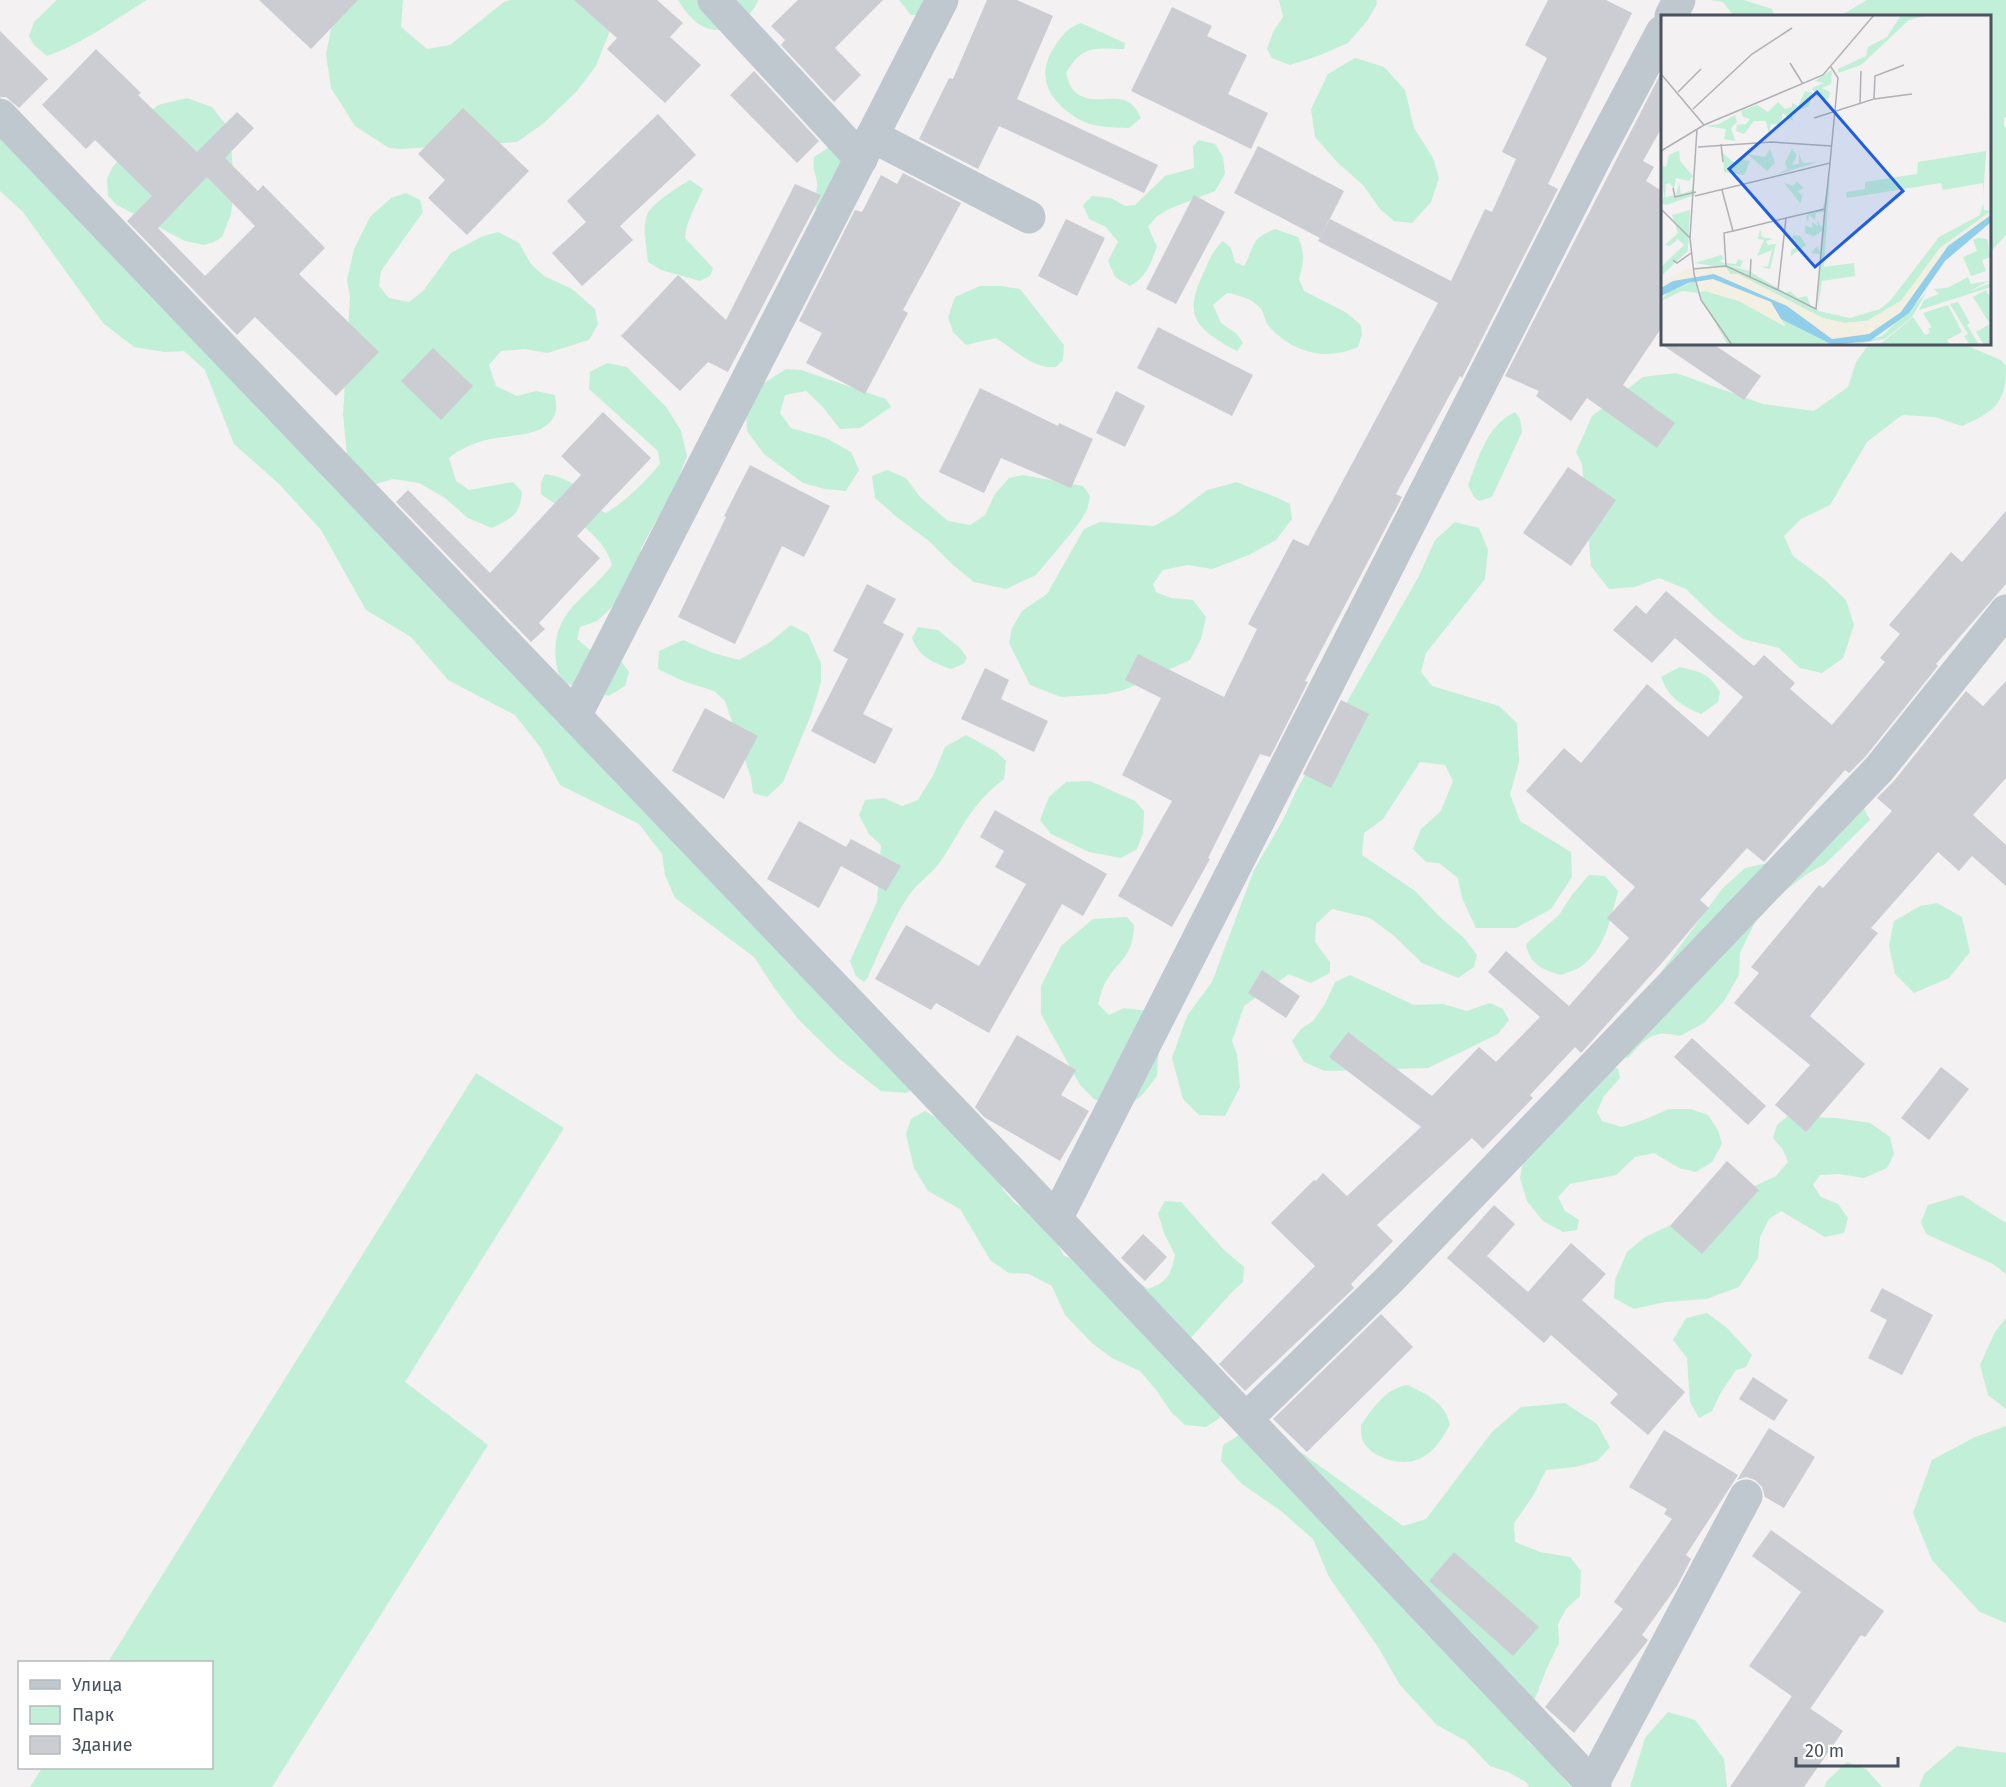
<svg xmlns="http://www.w3.org/2000/svg" width="2006" height="1787" font-family="'Fira Sans',sans-serif">
  <style>
    .green { fill: #c2efd8 }
    .building { fill: #cbcdd3; fill-rule: evenodd }
    .lines { fill: none; stroke-linecap: round; stroke-linejoin: round }
    .minor { stroke: #bfc7cf; stroke-width: 33 }
    .inset-road { fill: none; stroke: #afb1b6; stroke-width: 1.5 }
    .view { fill: #1f5ee0; fill-opacity: 0.15; stroke: #1f5ee0; stroke-width: 3 }
    .inset-edge { fill: none; stroke: #49525e; stroke-width: 3 }
  </style>
  <rect width="100%" height="100%" fill="#f3f1f1"/>
  <g class="green">
    <path d="M57,0h90c-33,20 -63,43 -100,56l-13,-11 -5,-9 5,-14z"/>
    <polygon points="337,0 403,0 401,27 427,49 450,45 504,2 511,0 587,0 611,28 596,66 577,91 544,123 517,142 400,149 389,148 355,126 331,88 326,54"/>
    <path d="M678,0h80c-4,11 -12,19 -22,24 -26,15 -44,-1 -58,-24z"/>
    <polygon points="899,0 933,0 922,15 911,15"/>
    <polygon points="1279,0 1376,0 1377,4 1367,21 1348,43 1318,56 1290,65 1272,58 1267,49 1273,32 1283,17"/>
    <polygon points="1711,0 1744,0 1772,9 1774,16 1734,16 1723,2"/>
    <polygon points="1867,0 2006,0 2006,117 2004,118 2004,126 2006,128 2006,235 1990,252 1990,16 1840,16"/>
    <path d="M1081,23l44,20 -1,6c-30,-1 -42,-4 -58,24 2,5 3,13 7,17 22,23 53,-9 68,28l-12,10c-19,-1 -38,0 -54,-11 -29,-19 -40,-45 -18,-74 8,-11 11,-15 24,-20z"/>
    <polygon points="1355,58 1384,67 1405,90 1414,128 1433,158 1439,178 1431,202 1412,223 1394,221 1380,209 1363,185 1338,163 1315,137 1311,109 1328,74"/>
    <path d="M0,97l359,378 -12,-20 -4,-40 7,-118 -3,-17 7,-31 16,-32 21,-19 15,-5 14,7 3,12 -42,59 -2,15 10,12 20,4 14,-11 28,-38 30,-16 17,-5 21,11 12,21 13,12 28,13 23,20 3,15 -9,16 -42,13 -22,-4 -24,2 -12,14 7,21 21,10 19,-5 19,4c0,4 2,11 1,15 -4,25 -41,25 -60,28 -17,3 -34,9 -47,20l7,23 13,9 44,-8 9,10c-2,23 -10,26 -30,36l-24,-10 -23,-20 -26,-15 -26,-4 -17,5 -12,-6 558,601 -15,14 -26,-2 -44,-34 -38,-37 -24,-31 -21,-32 -79,-59 -10,-23 -3,-21 -23,-30 -79,-39 -20,-38 -25,-32 -67,-35 -37,-43 -45,-27 -45,-80 -42,-46 -45,-40 -29,-74 -21,-19 -19,1 -31,-5 -31,-24 -80,-111 -23,-21z"/>
    <polygon points="187,98 212,107 230,130 234,187 231,214 222,237 214,242 204,245 185,241 117,205 108,196 107,179 112,168 129,147 139,123 158,105"/>
    <path d="M1199,140l16,4 8,13 2,17 -10,17 -46,18 -13,8 -8,10 9,19c-6,17 -11,32 -27,40l-15,-9 -7,-16 10,-19 -12,-15 -17,-8 -6,-14 9,-9 19,2 14,8 10,-1 30,-29 29,-8 -1,-22z"/>
    <path d="M856,141l-39,78c-3,-13 0,-24 0,-37 -1,-10 -5,-11 -3,-25l17,-11z"/>
    <path d="M690,180l13,9c-7,17 -17,32 -18,49l28,30 -3,8 -10,5 -39,-11 -13,-8c-1,-14 -7,-35 0,-49 5,-10 31,-27 42,-33z"/>
    <path d="M1275,229l23,8c7,15 6,26 1,42l5,12 43,22 14,12 1,10 -4,12c-31,15 -67,5 -89,-21 -5,-5 -4,-12 -8,-17 -8,-10 -22,-14 -34,-16l-14,12 8,18 16,11 6,9 -6,8c-41,-22 -55,-34 -33,-79 5,-12 9,-22 19,-31l8,7 4,14 9,4c12,-21 5,-26 31,-37z"/>
    <path d="M980,286h21l19,3 44,56 -1,15 -7,7c-24,2 -40,-17 -60,-29l-30,7 -13,-13 -5,-15 7,-20z"/>
    <path d="M1869,344h94l38,16 5,6c0,38 -11,45 -44,60l-27,-9 -33,-2 -35,27 -37,63 -29,14 -17,17 9,20 31,23 22,21 8,25 -11,33 -21,15 -22,-5 -21,-20 -36,-9 -27,-21 -30,-29 -27,-11 -25,9 -25,2 -18,-23 -9,-102 -6,-12 16,-36 51,-39 33,-4 87,31 51,7 34,-24 8,-25z"/>
    <path d="M607,363l20,4 40,41 14,23 6,25 -11,29 -35,63 -1,18 -28,41 -15,14 -17,6 -3,12 12,10 32,12 8,11 -4,14 -16,10c-13,-4 -29,-6 -41,-12 -9,-4 -11,-14 -12,-23 -6,-50 31,-62 56,-96 -6,-28 -48,-54 -71,-71v-12l4,-8c14,2 26,7 36,16 11,10 11,17 25,23 21,-13 38,-30 54,-49l-2,-13 -69,-62 1,-17z"/>
    <polygon points="786,369 801,370 886,399 891,407 860,428 840,429 823,407 806,391 785,395 780,413 791,428 826,438 851,452 859,470 846,491 825,489 803,483 764,454 747,431 746,407 756,388"/>
    <path d="M1515,412l5,7 2,13 -30,65 -13,4 -5,-4 -6,-12c11,-28 19,-60 47,-73z"/>
    <polygon points="887,470 906,478 920,497 948,521 970,525 985,515 995,494 1009,478 1023,475 1083,486 1090,496 1087,510 1077,526 1036,575 1006,589 974,582 953,565 929,541 898,518 875,498 872,476"/>
    <path d="M1237,482c17,8 36,12 53,22l2,15 -16,21 -27,15 -37,14 -24,-4 -25,5 -10,14 3,8 15,6 22,2 13,17 -5,22 -11,21 -66,30 -18,4 -45,3 -31,-12 -21,-42 3,-15 10,-17 25,-17 37,-65 16,-7 54,4 20,-11 33,-25z"/>
    <polygon points="1455,522 1479,528 1488,550 1485,579 1426,653 1421,672 1432,686 1499,706 1517,723 1519,762 1510,794 1520,821 1571,852 1572,877 1551,909 1516,928 1476,928 1462,898 1458,878 1439,863 1426,862 1413,849 1421,829 1441,811 1453,781 1445,765 1420,762 1383,819 1364,833 1362,855 1415,891 1441,918 1464,938 1477,955 1474,967 1458,978 1422,963 1393,935 1370,918 1332,909 1316,924 1315,942 1330,962 1330,973 1311,983 1289,974 1244,1006 1232,1041 1237,1054 1240,1087 1225,1116 1199,1115 1183,1099 1172,1058 1187,1016 1212,982 1254,870 1285,816 1296,791 1419,576 1435,540"/>
    <polygon points="791,625 808,634 821,663 821,682 811,715 783,782 767,797 753,793 751,778 725,701 714,691 683,681 658,669 659,651 683,640 713,653 739,660 770,642"/>
    <path d="M918,627l20,3 23,19 6,9 -4,6 -12,5c-19,-7 -32,-12 -39,-31z"/>
    <path d="M1680,667c20,5 29,6 40,25l-2,10 -17,12c-19,-8 -33,-17 -40,-37z"/>
    <path d="M966,735l29,16 11,10 -2,18c-34,26 -41,49 -64,83 -8,12 -23,21 -31,33 -17,26 -29,54 -41,82l-4,5 -8,-6 -6,-15 27,-59 4,-57 -12,-11 -10,-19 6,-15 19,-2 18,8 16,-6 16,-26 11,-27z"/>
    <polygon points="1090,781 1135,801 1144,811 1143,833 1137,849 1121,858 1089,852 1051,834 1040,820 1049,797 1066,782"/>
    <path d="M1864,809l6,11 -45,44 -18,10 -25,19 -27,29 -15,31 -1,22 -15,26 -20,22 -24,13c-28,-7 -34,2 -52,22l-11,-3 42,-80 63,-86 23,-21 37,-8 73,-48z"/>
    <path d="M1589,875l16,1 13,15c-7,26 -12,56 -35,74 -6,5 -15,7 -22,10 -18,-5 -32,-11 -35,-31l33,-29 13,-20z"/>
    <polygon points="1937,903 1962,917 1970,952 1949,978 1914,993 1895,974 1889,945 1894,921 1920,906"/>
    <path d="M1127,917l7,8c-1,34 -17,35 -30,60 -3,6 -4,13 -6,19l11,11 15,-7 24,3 12,21 -3,44 -14,18 -20,17 -29,-12 -14,-14 -39,-71v-28l20,-40 32,-27z"/>
    <polygon points="1350,975 1414,1005 1443,1004 1467,1011 1490,1003 1503,1009 1509,1020 1498,1034 1428,1068 1325,1071 1304,1062 1292,1041 1301,1029 1313,1021 1325,1004 1335,982"/>
    <polygon points="1618,1068 1620,1078 1604,1096 1597,1112 1602,1121 1622,1127 1646,1119 1669,1109 1690,1109 1708,1115 1718,1130 1722,1144 1712,1162 1696,1172 1679,1168 1654,1153 1635,1157 1616,1175 1570,1184 1558,1197 1565,1211 1579,1220 1577,1230 1563,1232 1543,1221 1527,1201 1520,1178 1525,1151 1605,1070"/>
    <polygon points="476,1073 564,1128 405,1382 488,1445 272,1787 30,1787 42,1768 212,1768 212,1662 108,1662"/>
    <path d="M925,1111l15,9 54,51 10,20 12,13 21,11 15,18 12,23 63,17 21,16c21,-8 22,-14 27,-34l-11,-22 -6,-20 7,-12 16,1 43,48 20,17 -1,15 -11,10 -44,49 31,65 1,12 -14,9 -21,-2 -14,-13 -14,-21 -17,-20 -28,-13 -20,-15 -27,-28 -13,-29 -23,-12 -20,-1 -18,-12 -31,-52 -32,-18 -14,-23 -8,-34 5,-15z"/>
    <polygon points="1788,1116 1836,1118 1870,1123 1890,1137 1894,1154 1887,1168 1864,1178 1839,1174 1820,1175 1813,1185 1821,1197 1838,1204 1848,1218 1844,1233 1825,1237 1781,1211 1769,1219 1760,1237 1758,1258 1739,1287 1706,1299 1665,1302 1634,1309 1614,1298 1615,1280 1627,1252 1645,1237 1776,1176 1788,1162 1783,1150 1773,1138 1777,1125"/>
    <polygon points="1962,1195 2006,1223 2006,1274 1993,1264 1926,1234 1921,1222 1928,1205"/>
    <polygon points="1707,1313 1727,1328 1752,1355 1746,1367 1736,1370 1720,1394 1712,1411 1699,1418 1690,1402 1687,1358 1673,1340 1686,1318"/>
    <polygon points="2006,1318 2006,1409 1988,1395 1980,1365 1995,1332"/>
    <path d="M1408,1385c18,9 38,18 42,40 -8,13 -16,28 -31,34 -18,8 -49,-1 -57,-20 -1,-4 -1,-10 -1,-14 12,-17 26,-38 47,-40z"/>
    <polygon points="1565,1403 1597,1424 1610,1447 1597,1461 1575,1467 1546,1470 1533,1496 1514,1523 1515,1542 1540,1552 1570,1557 1581,1571 1580,1596 1566,1609 1558,1624 1559,1643 1546,1670 1523,1730 1528,1742 1549,1761 1571,1787 1529,1787 1526,1782 1508,1772 1490,1766 1466,1741 1437,1725 1400,1685 1378,1647 1329,1577 1313,1539 1281,1511 1242,1484 1221,1461 1223,1445 1239,1435 1281,1438 1403,1526 1426,1519 1492,1432 1521,1407"/>
    <polygon points="2006,1426 2006,1623 1980,1612 1932,1560 1913,1513 1932,1460 1975,1437"/>
    <polygon points="1668,1712 1695,1720 1724,1759 1727,1787 1630,1787 1645,1738"/>
    <polygon points="1957,1746 2006,1753 2006,1787 1919,1787 1924,1774"/>
    <polygon points="1847,1762 1866,1769 1882,1787 1824,1787 1827,1781"/>
  </g>
  <g class="building">
    <polygon points="259,0 358,0 311,49"/>
    <polygon points="574,0 657,0 683,23 670,37 701,65 665,103 607,49 617,38"/>
    <polygon points="798,0 883,0 835,48 861,75 834,102 781,45 785,40 771,26"/>
    <polygon points="987,0 1017,0 1053,16 1017,99 1158,165 1144,193 999,126 978,169 919,139 949,78 953,79"/>
    <polygon points="1548,0 1606,0 1632,13 1548,184 1558,189 1462,378 1460,376 1396,494 1402,497 1305,681 1308,682 1270,757 1260,754 1208,858 1210,859 1172,927 1118,896 1172,801 1122,775 1161,698 1125,680 1138,654 1224,697 1257,629 1248,624 1293,539 1308,546 1438,303 1318,241 1330,219 1451,281 1485,209 1492,212 1516,159 1502,152 1547,58 1525,45"/>
    <polygon points="1172,7 1212,26 1207,36 1247,55 1228,94 1268,113 1251,149 1131,91"/>
    <polygon points="0,31 48,79 19,108 6,97 0,97"/>
    <path d="M96,49l45,44 -3,2 59,57 40,-40 17,16 -29,30 33,33 5,-6 62,63 -26,26 80,78 -43,44 -81,-79 -18,18 -110,-114 25,-25 -57,-56 -9,9 -44,-44zM207,177l48,49 -50,50 -47,-48z"/>
    <polygon points="754,71 819,141 797,163 730,95"/>
    <polygon points="1662,71 1662,127 1643,161 1654,167 1646,181 1662,191 1662,327 1623,385 1675,423 1657,448 1587,398 1571,421 1536,396 1539,391 1505,376"/>
    <polygon points="463,108 529,171 467,235 428,198 445,180 418,154"/>
    <polygon points="658,114 696,155 620,226 633,240 582,286 552,253 586,222 567,201"/>
    <polygon points="1258,146 1344,191 1320,238 1234,193"/>
    <polygon points="903,173 961,203 903,310 908,313 865,394 806,363 822,333 799,321 855,210 862,212 881,175 897,184"/>
    <polygon points="795,184 821,195 728,372 708,362 680,391 621,336 678,275 726,320"/>
    <polygon points="1194,195 1225,212 1176,304 1146,289"/>
    <polygon points="1066,219 1105,238 1077,296 1038,276"/>
    <polygon points="1158,327 1253,375 1232,416 1137,368"/>
    <polygon points="1661,344 1713,344 1761,376 1744,400"/>
    <polygon points="433,348 473,386 441,420 401,381"/>
    <polygon points="980,388 1058,426 1059,423 1093,439 1071,488 1001,458 984,493 939,472"/>
    <polygon points="1116,391 1145,406 1125,447 1096,433"/>
    <polygon points="603,412 651,458 577,536 600,558 539,623 545,629 531,642 396,502 408,490 490,573 581,475 561,456"/>
    <polygon points="750,465 830,506 804,557 782,546 735,644 678,617 726,517 724,516"/>
    <polygon points="1568,467 1616,500 1571,566 1523,533"/>
    <polygon points="2006,511 2006,584 1936,664 1938,666 1865,757 1849,773 1845,770 1764,862 1747,848 1700,900 1709,908 1660,965 1581,1053 1575,1047 1530,1095 1533,1098 1483,1149 1472,1138 1377,1225 1393,1241 1351,1284 1354,1288 1245,1391 1219,1364 1315,1266 1271,1223 1314,1180 1316,1181 1323,1173 1347,1196 1421,1127 1329,1057 1348,1032 1432,1096 1479,1047 1496,1062 1540,1017 1488,972 1506,951 1569,1006 1629,938 1607,918 1635,887 1526,791 1564,748 1581,763 1647,684 1708,737 1743,697 1675,638 1652,663 1613,630 1636,605 1646,614 1666,591 1754,666 1764,655 1795,683 1790,689 1832,725 1885,662 1880,658 1900,634 1889,625 1951,552 1962,562"/>
    <polygon points="867,584 896,599 883,623 904,634 863,714 893,729 875,764 811,731 848,659 833,651"/>
    <polygon points="985,668 1009,680 1001,699 1048,721 1034,752 961,719"/>
    <polygon points="2006,681 2006,778 1973,815 2006,845 2006,886 1972,856 1959,871 1938,852 1871,928 1878,933 1810,1016 1865,1064 1806,1132 1775,1105 1810,1065 1734,1003 1759,973 1751,967 1819,885 1823,888 1892,811 1877,798 1894,781 1966,691 1983,706"/>
    <polygon points="1341,700 1369,714 1331,788 1303,774"/>
    <polygon points="705,708 758,736 724,799 672,771"/>
    <polygon points="995,810 1107,874 1083,916 1062,904 989,1033 936,1003 931,1010 875,979 906,925 979,966 1026,884 995,867 1004,851 980,837"/>
    <polygon points="799,821 846,847 851,839 901,866 886,891 841,866 819,908 767,879"/>
    <polygon points="1262,970 1300,996 1286,1018 1248,993"/>
    <polygon points="1017,1035 1076,1070 1061,1095 1089,1111 1060,1161 984,1117 975,1107"/>
    <polygon points="1692,1038 1766,1106 1748,1125 1674,1057"/>
    <polygon points="1941,1067 1969,1089 1929,1140 1901,1118"/>
    <polygon points="1727,1161 1759,1190 1702,1254 1670,1226"/>
    <polygon points="1494,1205 1515,1224 1487,1256 1528,1292 1571,1243 1606,1274 1582,1300 1685,1392 1648,1435 1610,1403 1618,1394 1551,1335 1544,1343 1447,1258"/>
    <polygon points="1143,1234 1167,1257 1145,1281 1121,1258"/>
    <polygon points="1882,1288 1933,1315 1902,1375 1868,1358 1887,1320 1870,1311"/>
    <polygon points="1381,1314 1413,1347 1307,1452 1273,1419"/>
    <polygon points="1753,1377 1788,1400 1774,1421 1739,1399"/>
    <polygon points="1769,1428 1815,1457 1784,1508 1765,1497 1762,1487 1755,1480 1746,1477 1737,1480"/>
    <polygon points="1664,1430 1738,1475 1686,1555 1691,1559 1677,1586 1642,1635 1648,1640 1646,1643 1574,1733 1545,1707 1623,1609 1614,1602 1672,1519 1664,1514 1667,1509 1629,1487"/>
    <polygon points="1771,1530 1884,1611 1865,1637 1861,1635 1810,1709 1749,1666 1801,1592 1752,1556"/>
    <polygon points="1454,1552 1539,1627 1513,1656 1429,1581"/>
    <polygon points="1792,1696 1843,1731 1804,1787 1730,1787"/>
  </g>
  <g class="lines">
    <g class="minor">
      <polyline points="714,0 861,159"/>
      <polyline points="1671,16 1679,0"/>
      <polyline points="0,115 575,716 942,0"/>
      <polyline points="872,136 1029,217"/>
      <polyline points="575,716 1056,1219"/>
      <polyline points="1246,1419 1389,1280 1879,769 2006,611"/>
      <polyline points="1591,1787 1746,1496"/>
      <polyline points="1595,1787 1056,1219 1595,158 1662,32"/>
    </g>
  </g>
  <g transform="translate(1661 15)">
    <rect width="330" height="330" fill="#f3f1f1"/>
    <path d="M240,0h26l-18,5 -48,45 -23,8v-4l28,-13 2,-9 19,-10zM171,55l-1,14 -9,4 8,4 -1,6 -6,3v-6l-6,2 -5,-9 12,-5 -9,-2zM330,66l-8,115v-13l-40,7 -2,-7 -94,15 -1,-6 19,-3v-7l52,-8 1,-12 68,-11zM144,76l7,2 -3,13 -17,7 1,8 -10,-8 -3,12 -9,-1 -2,10 -3,-13h-12l-10,13 -8,-3 1,-6 9,-1 4,-5 -7,-2 -2,-6 16,-6 11,7 10,-10 7,7 7,-2v-4l6,3zM74,100l2,7 -6,6 4,13 -11,-2 2,-10 -20,-3 13,-2zM109,134l5,14 -8,8 -20,-17 18,3zM131,134l5,6 -5,10 7,-1v-10l4,9 15,-1 -40,12 9,-5 -2,-7zM18,135l1,11 13,15 -4,5 -13,-3 -2,11 -4,-6 -4,1 -1,13 11,-2 3,-12 2,11 11,-4v-6l3,11 -29,10 -5,-2 3,-7 -3,-31 5,2 3,-12zM62,138l12,11 3,-5 12,2 -6,14 -20,-3zM169,161l-6,91 30,-4 1,13 -33,5 -4,26 2,-53 -9,-1 6,-7 3,6 2,-21 -14,9 5,-4 -8,-3v-8l7,3v-6l6,4 -1,-6 5,8 2,-16 -8,1 -1,7 -6,-5 -1,8 -2,-6 2,-3 15,-6zM135,166l8,7 -7,3 5,4 -1,9 -17,-21 10,3zM322,188l1,7 7,1 -51,37 -39,53 -34,20 -23,2 -21,-5 -93,-44 -4,-6 -31,-5 26,-8 3,4 -4,2 4,2 12,1 2,-5 5,2 -3,6 -12,-2 21,6 37,22 4,-2 8,7 9,-2 3,9 9,6 31,7 30,-9 10,-8 49,-64 41,-22zM29,195l-2,41 -27,25v-9l23,-22 -6,-6 -8,7 -5,-1 13,-12 -6,-18zM99,214l2,8 11,2 -7,2 2,4 8,-1 -6,25 -9,-2 7,-1 4,-16 -15,6 7,-16 -6,-1zM132,220l7,1 6,9 -15,11v-6l8,-4 -8,-5zM316,223l10,1 4,18 -9,3 4,11 -15,5 -8,-19 14,-6 -4,-11zM307,262l3,7 18,-3 -21,11 23,-9v4l-72,23 5,-10 15,-6 -5,-5 13,-1zM35,266l6,9 37,11 46,25 -4,-7 31,12 21,14h-105l-30,-52 -16,-2 -21,10 8,-10zM325,275l5,9v46h-7l-8,-13 14,-8 -17,-27zM265,278l-14,24 -27,22 -34,6 31,-9zM297,287l12,21 -3,2 12,20h-9l-6,-9 4,-2 -18,-30zM287,290l14,27 -15,8 3,5h-77l10,-3 30,-25 12,18 5,-2 -2,-5h4l-9,-15z" fill="#c2efd8"/>
    <path d="M330,196v4l-43,32 -47,65 -32,22 -37,5 -37,-26 -75,-37 -20,-2 -39,14v-6l24,-13 41,-1 4,6h8l85,44 21,5 23,-2 34,-20 39,-53zM52,264l58,23 15,25 -47,-26 -33,-10 -8,2 -2,-12z" fill="#f3f0e3"/>
    <path d="M330,200v7l-46,39 -36,52 -39,28 -37,4 -52,-26 -10,-17 -58,-23 -25,4 -27,13v-8l12,-7 41,-7 73,32 45,33 37,-5 32,-22 47,-66z" fill="#91ceea"/>
    <path class="inset-road" d="M129,48l13,21M0,59l43,51M17,77l23,-23M213,84l38,-5M199,88l1,-32M32,94l59,-55 40,-26M153,103l60,-19 1,-23 29,-11M36,114l-7,109 4,36 7,26 31,45M60,129l2,18M37,132l74,-5 59,4M0,136l43,-26 119,-50 51,-60M12,173l2,9 21,-5M61,175l11,41 53,-13 39,-9 -9,100 -38,-19 8,-72M34,181l135,-33 8,-85 -7,-11M164,194l5,-46M1,195l28,28M12,245l4,3 14,-10M65,251l52,24M32,254l33,-3 -2,-33 9,-2M89,263l1,-19"/>
    <path class="view" d="M156,77l86,99 -88,76 -86,-98z"/>
    <rect width="330" height="330" class="inset-edge"/>
  </g>
  <rect x="18" y="1661" width="195" height="108" fill="#ffffff" stroke="#b6babf" stroke-width="1.5"/>
  <rect x="30" y="1680" width="30" height="9" fill="#bfc7cf" stroke="#b6babf" stroke-width="1.5"/>
  <text x="72" y="1691" font-size="18" fill="#49525e">Улица</text>
  <rect x="30" y="1706" width="30" height="18" fill="#c2efd8" stroke="#b6babf" stroke-width="1.5"/>
  <text x="72" y="1721" font-size="18" fill="#49525e">Парк</text>
  <rect x="30" y="1736" width="30" height="18" fill="#cbcdd3" stroke="#b6babf" stroke-width="1.5"/>
  <text x="72" y="1751" font-size="18" fill="#49525e">Здание</text>
  <path d="M1796 1757v9h102v-9" fill="none" stroke="#49525e" stroke-width="3"/>
  <text x="1805" y="1757" font-size="18" fill="#49525e" stroke="#ffffff" stroke-width="4.5" paint-order="stroke">20 m</text>
</svg>
